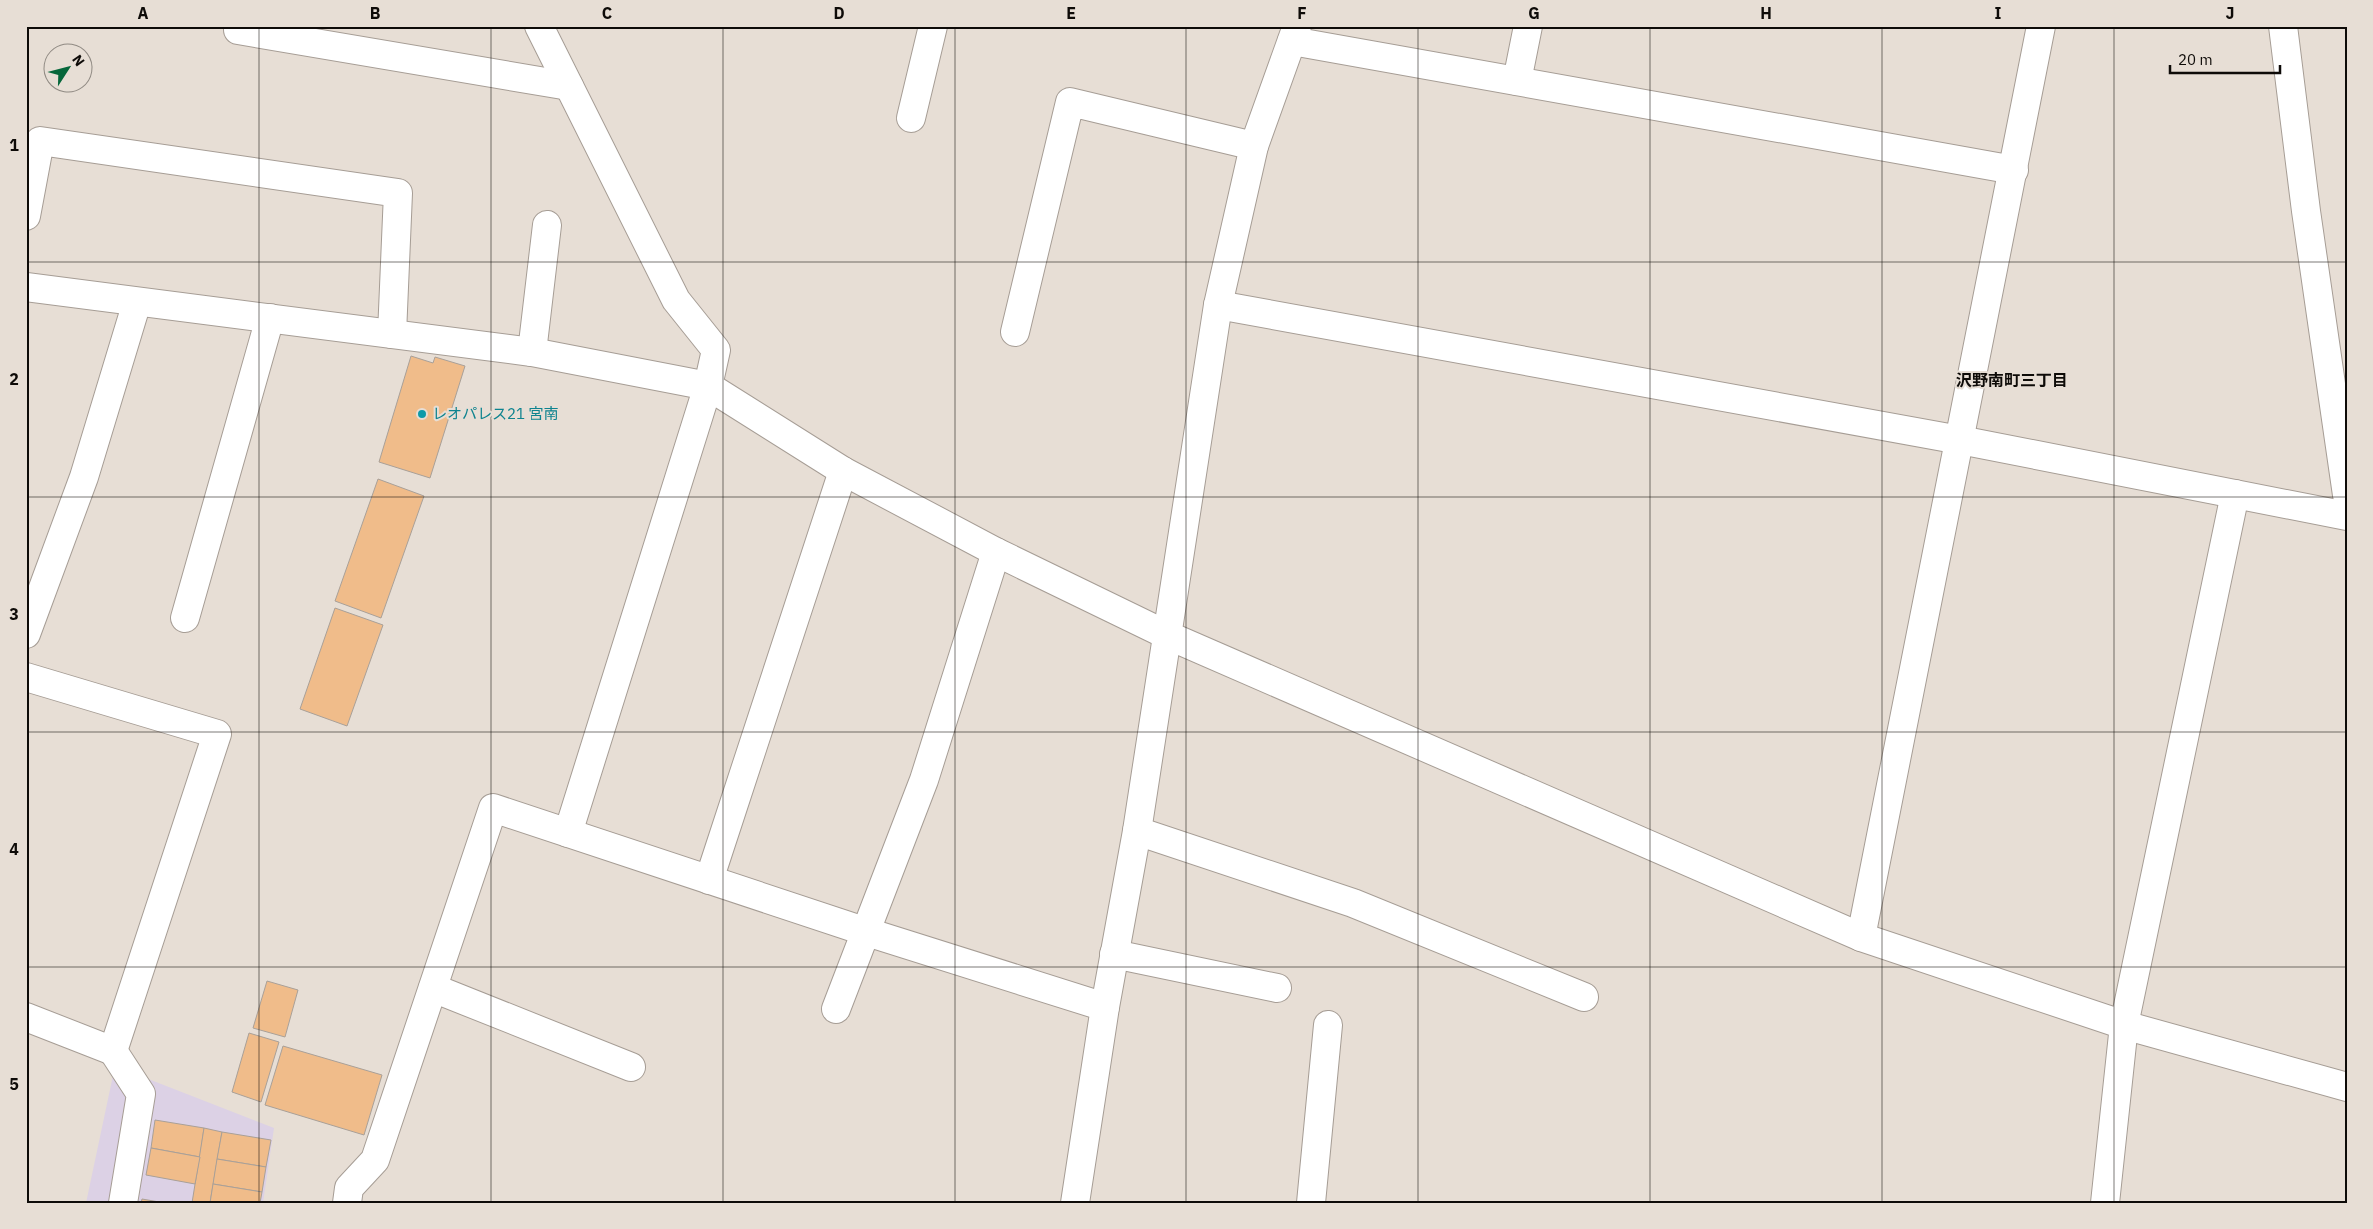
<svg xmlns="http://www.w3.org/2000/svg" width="2373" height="1229" font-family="'IBM Plex Sans','Noto Sans JP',sans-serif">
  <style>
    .commercial { fill: #dcd1e5 }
    .building { fill: #f0bc8a; stroke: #a9a098 }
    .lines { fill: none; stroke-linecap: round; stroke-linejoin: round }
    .minor-casing { stroke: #a69d95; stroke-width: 30 }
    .minor { stroke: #fff; stroke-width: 28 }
    .grid { fill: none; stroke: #0e0b08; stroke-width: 1; stroke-opacity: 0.55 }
    .culture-dot { fill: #0f9aa8; stroke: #e7ded5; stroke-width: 2 }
    .labels { text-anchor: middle; stroke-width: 4; stroke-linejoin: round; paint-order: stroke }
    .culture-label { font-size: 15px; fill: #0d838f; stroke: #e7ded5; text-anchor: start }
    .neighbourhood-label { font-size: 16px; font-weight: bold; fill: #0e0b08; stroke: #e7ded5 }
    .neatline { fill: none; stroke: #0e0b08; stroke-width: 2 }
    .grid-label { font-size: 16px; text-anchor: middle; font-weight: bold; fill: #0e0b08 }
  </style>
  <rect width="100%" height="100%" fill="#e7ded5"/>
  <polygon class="commercial" points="115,1066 274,1128 263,1203 86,1203"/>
  <g class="building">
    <polygon points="411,356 433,363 435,357 465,366 430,478 379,462"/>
    <polygon points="378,479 424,496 381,618 335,601"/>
    <polygon points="335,608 383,625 347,726 300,709"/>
    <polygon points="267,981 298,990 285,1037 253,1028"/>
    <polygon points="249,1033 279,1042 261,1102 232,1092"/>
    <polygon points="283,1046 382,1075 364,1135 265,1105"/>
    <polygon points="155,1120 204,1128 200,1157 151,1148"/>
    <polygon points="204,1128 222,1132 210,1203 192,1203"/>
    <polygon points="222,1132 271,1140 266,1167 217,1159"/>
    <polygon points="151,1148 200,1157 195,1184 146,1175"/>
    <polygon points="217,1159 266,1167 262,1192 213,1184"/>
    <polygon points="213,1184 262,1192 260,1203 210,1203"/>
    <polygon points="142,1199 165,1203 141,1203"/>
  </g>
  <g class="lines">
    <defs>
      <g id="minor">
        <polyline points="238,26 238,30 569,86"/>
        <polyline points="539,26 676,300 716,350 708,386 568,833"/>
        <polyline points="2283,26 2306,211 2347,495"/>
        <polyline points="1292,41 2014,170"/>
        <polyline points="1517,81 1528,26"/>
        <polyline points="911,118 933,26"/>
        <polyline points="26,216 40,141 398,193 392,334"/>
        <polyline points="26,287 532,352 708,386 843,471 996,552 1167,635 1861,937 2124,1025 2347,1087"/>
        <polyline points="1218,305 1960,440 2347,516"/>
        <polyline points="1015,332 1070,102 1254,146"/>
        <polyline points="532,352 547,225"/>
        <polyline points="185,618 270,318"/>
        <polyline points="26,634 84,477 137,302"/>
        <polyline points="26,677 217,734 113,1051 26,1017"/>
        <polyline points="1137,831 1353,903 1584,997"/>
        <polyline points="709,880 843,471"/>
        <polyline points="1861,937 2041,26"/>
        <polyline points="1114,954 1277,988"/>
        <polyline points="433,988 631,1067"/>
        <polyline points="836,1009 924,780 996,552"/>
        <polyline points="113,1051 141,1094 123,1203"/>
        <polyline points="347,1203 349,1188 375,1160 493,808 867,932 1105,1007"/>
        <polyline points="1075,1203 1105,1007 1137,831 1218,305 1254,146 1297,26"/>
        <polyline points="1311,1203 1328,1025"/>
        <polyline points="2105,1203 2124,1025 2235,494"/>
      </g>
    </defs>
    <use href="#minor" class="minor-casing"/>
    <use href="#minor" class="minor"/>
  </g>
  <path class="grid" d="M259,26v1177M491,26v1177M723,26v1177M955,26v1177M1186,26v1177M1418,26v1177M1650,26v1177M1882,26v1177M2114,26v1177M26,262h2321M26,497h2321M26,732h2321M26,967h2321"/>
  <circle class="culture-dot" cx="422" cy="414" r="5"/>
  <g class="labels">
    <g class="culture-label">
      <text x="432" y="419">レオパレス21 宮南</text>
    </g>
    <g class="neighbourhood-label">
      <text x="2012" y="386">沢野南町三丁目</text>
    </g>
  </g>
  <rect width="2373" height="1229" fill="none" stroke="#e7ded5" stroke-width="55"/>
  <g transform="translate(68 68) rotate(54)"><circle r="24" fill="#e7ded5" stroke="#908a83"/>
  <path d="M0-4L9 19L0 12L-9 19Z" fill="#06673b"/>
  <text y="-8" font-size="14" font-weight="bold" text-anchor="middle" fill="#0e0b08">N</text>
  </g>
  <path d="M2170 65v8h110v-8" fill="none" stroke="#0e0b08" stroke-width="2.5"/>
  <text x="2178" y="65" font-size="15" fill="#0e0b08" stroke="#e7ded5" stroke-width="4" paint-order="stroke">20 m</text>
  <rect x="28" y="28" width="2318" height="1174" class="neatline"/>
  <g class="grid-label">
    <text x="143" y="19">A</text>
    <text x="375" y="19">B</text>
    <text x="607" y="19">C</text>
    <text x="839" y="19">D</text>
    <text x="1071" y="19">E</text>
    <text x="1302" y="19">F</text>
    <text x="1534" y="19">G</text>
    <text x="1766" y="19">H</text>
    <text x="1998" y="19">I</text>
    <text x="2230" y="19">J</text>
    <text x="14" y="151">1</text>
    <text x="14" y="385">2</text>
    <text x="14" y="620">3</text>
    <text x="14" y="855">4</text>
    <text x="14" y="1090">5</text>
  </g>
</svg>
